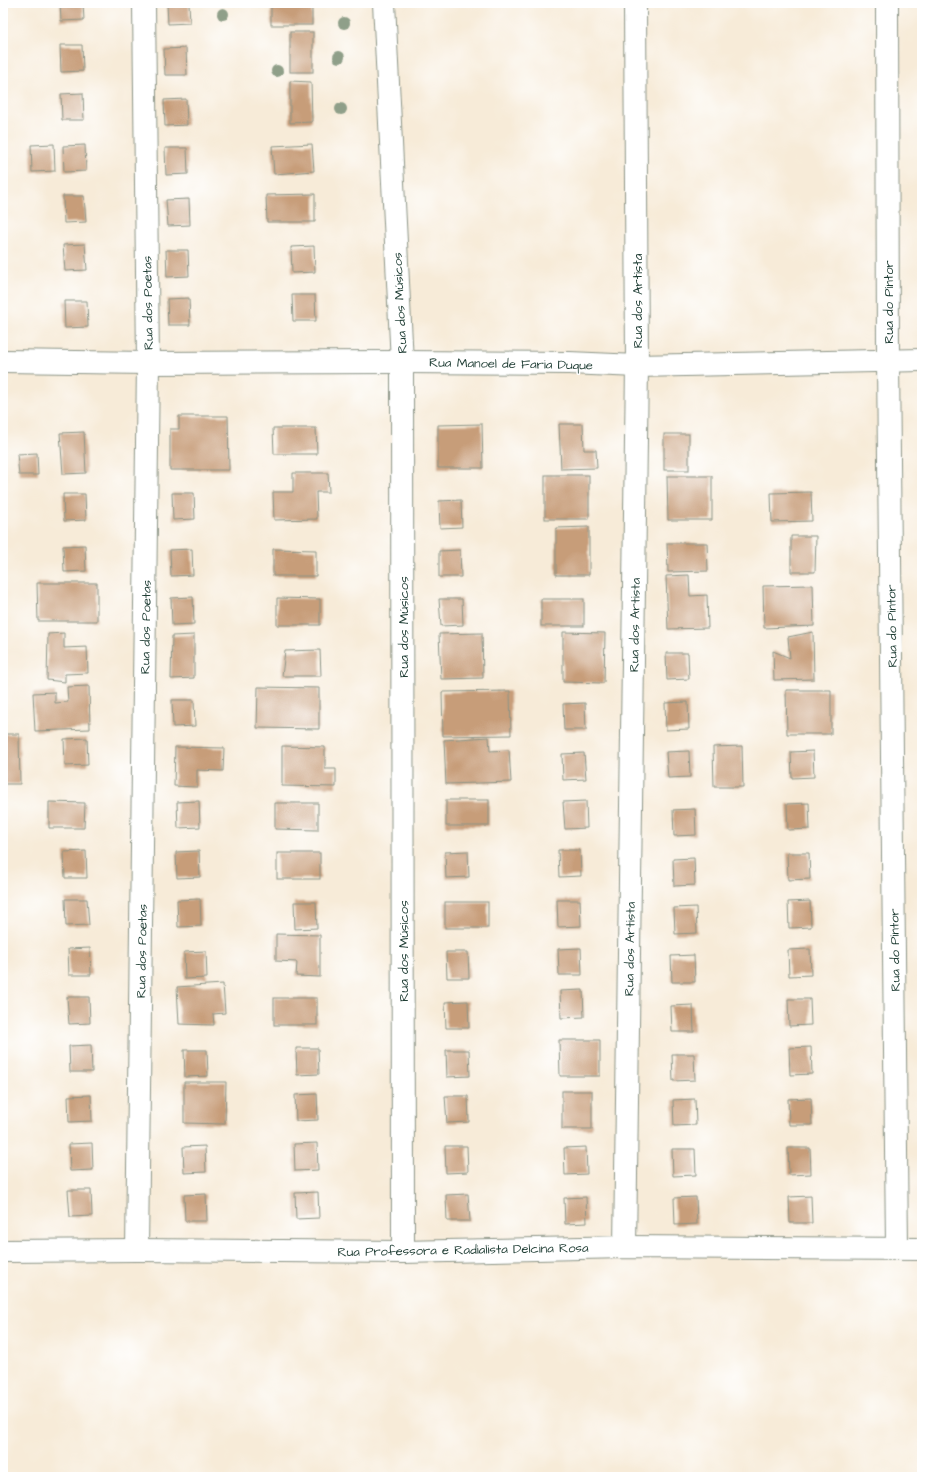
<svg xmlns="http://www.w3.org/2000/svg" width="925" height="1480" font-family="'Architects Daughter',sans-serif">
  <style>
    .building { fill: #c79d79 }
    .lines { fill: none; stroke-linecap: round; stroke-linejoin: round }
    .minor-casing { stroke: #8b9486; stroke-width: 24 }
    .minor { stroke: #fff; stroke-width: 22 }
    .tree { fill: #8f9f89 }
    .labels { text-anchor: middle; stroke-width: 3; stroke-linejoin: round; paint-order: stroke }
    .street-label { font-size: 13px; fill: #1f3d34; stroke: #fff }
  </style>
  <rect width="100%" height="100%" fill="#fff"/>
  <filter id="ink" filterUnits="userSpaceOnUse"><feTurbulence type="fractalNoise" baseFrequency=".025" numOctaves="2"/><feDisplacementMap in="SourceGraphic" scale="8" xChannelSelector="R" yChannelSelector="G"/><feConvolveMatrix kernelMatrix="1 2 1 2 8 2 1 2 1" color-interpolation-filters="sRGB"/></filter>
  <filter id="wash" filterUnits="userSpaceOnUse"><feTurbulence type="fractalNoise" baseFrequency=".012" numOctaves="4" result="noise"/><feDisplacementMap in="SourceGraphic" scale="16" xChannelSelector="R" yChannelSelector="G"/><feGaussianBlur stdDeviation="0.9" result="paint"/><feColorMatrix in="noise" values="0 0 0 0 0 0 0 0 0 0 0 0 0 0 0 0 0 1.4 0 .05"/><feComposite in="paint" operator="in"/></filter>
  <g filter="url(#wash)">
    <rect width="100%" height="100%" fill="#f7ebd8"/>
    <g id="blocks">
      <g class="building">
        <polygon points="60,3 83,3 84,20 61,21"/>
        <polygon points="167,3 189,3 190,23 168,24"/>
        <rect x="271" y="3" width="41" height="22"/>
        <rect x="290" y="32" width="23" height="40"/>
        <polygon points="60,45 82,45 83,71 61,72"/>
        <polygon points="186,48 187,75 165,75 164,49"/>
        <polygon points="290,81 311,82 312,122 290,123"/>
        <polygon points="83,93 84,120 62,120 61,94"/>
        <polygon points="186,99 187,125 165,126 164,100"/>
        <polygon points="54,144 55,171 32,172 31,145"/>
        <polygon points="312,144 314,171 274,174 272,146"/>
        <polygon points="85,145 86,171 64,172 63,146"/>
        <polygon points="165,148 187,148 188,174 166,175"/>
        <polygon points="315,194 315,222 267,222 266,195"/>
        <polygon points="63,196 84,196 86,222 64,223"/>
        <polygon points="189,199 190,225 168,226 166,200"/>
        <polygon points="85,244 87,270 65,271 63,245"/>
        <polygon points="314,246 315,272 292,273 291,247"/>
        <polygon points="166,250 188,250 189,276 167,277"/>
        <polygon points="292,295 315,295 316,321 293,321"/>
        <polygon points="189,298 190,325 168,325 167,299"/>
        <polygon points="64,301 87,301 88,327 65,328"/>
        <polygon points="179,416 228,416 229,470 170,470 170,429 179,429"/>
        <polygon points="482,424 483,468 438,468 438,425"/>
        <polygon points="559,424 583,424 584,450 596,450 597,468 561,469"/>
        <polygon points="273,428 316,428 317,454 274,454"/>
        <polygon points="84,432 86,473 63,474 60,433"/>
        <rect x="664" y="434" width="25" height="36"/>
        <polygon points="37,453 38,475 19,475 17,454"/>
        <polygon points="293,473 328,473 329,492 316,492 317,519 274,520 273,492 293,492"/>
        <rect x="545" y="475" width="44" height="44"/>
        <polygon points="667,476 712,476 712,520 668,520"/>
        <polygon points="811,492 812,521 772,522 771,493"/>
        <polygon points="172,493 194,493 195,519 173,520"/>
        <polygon points="63,494 85,494 86,520 64,521"/>
        <polygon points="461,500 462,527 440,528 439,501"/>
        <polygon points="589,527 589,575 556,575 556,528"/>
        <polygon points="791,536 816,536 815,572 791,572"/>
        <polygon points="667,543 707,543 708,571 668,572"/>
        <polygon points="85,545 86,571 64,572 63,546"/>
        <polygon points="192,549 193,575 171,576 170,550"/>
        <polygon points="273,549 316,550 316,576 273,576"/>
        <polygon points="460,550 461,577 439,577 439,551"/>
        <polygon points="689,575 690,596 707,595 708,628 668,629 666,576"/>
        <polygon points="37,583 97,583 97,621 38,621"/>
        <polygon points="813,585 814,626 764,628 763,586"/>
        <polygon points="193,597 194,624 172,625 171,598"/>
        <polygon points="277,598 320,599 320,625 277,625"/>
        <polygon points="439,599 462,599 463,625 441,626"/>
        <rect x="541" y="599" width="43" height="27"/>
        <polygon points="563,632 605,633 604,683 563,682"/>
        <polygon points="813,632 814,679 774,680 773,651 790,658 788,637"/>
        <polygon points="64,633 64,648 87,647 88,673 65,674 65,682 47,680 48,634"/>
        <polygon points="482,633 483,678 441,679 439,634"/>
        <polygon points="194,635 194,678 171,679 172,636"/>
        <polygon points="320,650 321,676 282,676 285,651"/>
        <polygon points="666,653 688,653 689,679 667,680"/>
        <polygon points="89,686 90,729 35,731 33,693 55,692 55,703 68,702 67,687"/>
        <polygon points="258,687 319,688 319,729 257,728"/>
        <polygon points="786,690 831,690 831,734 787,734"/>
        <polygon points="510,691 511,735 443,736 442,692"/>
        <polygon points="172,700 194,700 195,726 173,727"/>
        <polygon points="688,702 689,729 666,730 665,703"/>
        <polygon points="585,703 586,730 564,730 563,704"/>
        <polygon points="3,734 19,734 20,784 3,784"/>
        <polygon points="489,737 490,751 509,750 511,782 446,784 444,740"/>
        <polygon points="87,738 88,765 65,766 64,739"/>
        <polygon points="282,746 325,747 325,769 336,769 336,787 282,786"/>
        <polygon points="742,746 743,787 714,787 713,747"/>
        <polygon points="175,747 224,748 223,771 197,770 197,787 174,786"/>
        <polygon points="689,751 690,777 668,778 666,752"/>
        <polygon points="813,751 814,777 792,778 791,752"/>
        <polygon points="584,753 586,779 563,780 562,754"/>
        <rect x="446" y="800" width="43" height="26"/>
        <polygon points="199,801 200,827 178,828 177,802"/>
        <polygon points="586,801 587,828 565,829 563,802"/>
        <polygon points="49,802 85,803 84,828 49,828"/>
        <polygon points="275,803 318,803 318,830 275,829"/>
        <polygon points="809,803 810,829 788,830 787,804"/>
        <polygon points="695,809 696,835 674,836 673,810"/>
        <polygon points="558,850 580,850 581,876 559,877"/>
        <polygon points="86,851 87,878 65,878 64,852"/>
        <polygon points="199,851 200,877 177,878 176,852"/>
        <polygon points="468,851 469,877 446,878 445,852"/>
        <rect x="277" y="853" width="43" height="26"/>
        <polygon points="787,853 809,853 810,879 788,880"/>
        <polygon points="694,858 695,885 674,886 673,859"/>
        <polygon points="65,899 87,899 89,925 66,926"/>
        <polygon points="200,899 201,926 178,927 177,900"/>
        <polygon points="557,900 580,900 581,926 558,927"/>
        <polygon points="810,901 811,927 789,928 788,902"/>
        <polygon points="294,902 316,902 317,928 295,929"/>
        <rect x="445" y="902" width="43" height="26"/>
        <polygon points="696,907 697,933 675,934 674,908"/>
        <polygon points="276,934 320,935 320,977 296,976 297,962 276,961"/>
        <polygon points="90,948 91,975 69,975 68,949"/>
        <polygon points="581,948 582,975 559,975 558,949"/>
        <polygon points="810,949 811,975 789,976 788,950"/>
        <polygon points="206,951 207,978 185,979 184,952"/>
        <polygon points="446,952 468,952 469,978 447,978"/>
        <polygon points="694,955 695,982 672,982 671,956"/>
        <polygon points="223,984 225,1013 213,1014 214,1025 179,1024 177,987"/>
        <polygon points="583,990 584,1017 561,1018 560,991"/>
        <polygon points="67,997 89,997 90,1023 69,1024"/>
        <rect x="274" y="998" width="43" height="27"/>
        <polygon points="788,999 810,999 811,1025 789,1026"/>
        <polygon points="468,1001 469,1028 446,1028 445,1002"/>
        <polygon points="693,1005 694,1032 672,1032 671,1006"/>
        <polygon points="559,1040 600,1040 600,1076 560,1076"/>
        <polygon points="91,1045 92,1072 70,1072 69,1046"/>
        <polygon points="811,1047 812,1074 790,1075 789,1048"/>
        <polygon points="296,1048 318,1048 319,1074 297,1075"/>
        <polygon points="184,1050 207,1050 208,1076 185,1077"/>
        <polygon points="446,1050 469,1050 470,1076 447,1077"/>
        <polygon points="672,1054 694,1054 695,1080 673,1081"/>
        <polygon points="184,1082 226,1082 225,1124 184,1123"/>
        <rect x="562" y="1091" width="30" height="38"/>
        <polygon points="317,1094 318,1120 296,1121 295,1095"/>
        <polygon points="91,1095 92,1121 69,1122 68,1096"/>
        <polygon points="445,1096 468,1096 469,1122 447,1123"/>
        <polygon points="811,1098 812,1125 789,1125 788,1099"/>
        <polygon points="695,1099 696,1125 674,1126 673,1100"/>
        <polygon points="92,1143 93,1170 70,1171 69,1144"/>
        <polygon points="317,1143 318,1170 295,1171 294,1144"/>
        <polygon points="205,1146 206,1172 184,1173 183,1147"/>
        <polygon points="445,1146 467,1146 468,1172 446,1173"/>
        <polygon points="586,1147 587,1174 565,1175 564,1148"/>
        <polygon points="788,1148 810,1148 811,1174 789,1175"/>
        <polygon points="672,1149 695,1149 696,1175 673,1176"/>
        <polygon points="68,1190 91,1190 92,1216 70,1217"/>
        <polygon points="318,1192 319,1218 296,1219 295,1193"/>
        <polygon points="206,1194 207,1221 185,1221 184,1195"/>
        <polygon points="468,1194 470,1221 447,1221 446,1195"/>
        <polygon points="811,1196 812,1223 790,1223 789,1197"/>
        <polygon points="586,1197 587,1223 565,1224 564,1198"/>
        <polygon points="696,1197 697,1224 675,1225 674,1198"/>
      </g>
    </g>
  </g>
  <g filter="url(#ink)">
    <use href="#blocks" fill-opacity="0" stroke="#8b9486" stroke-width="1"/>
    <g class="lines">
      <defs>
        <g id="minor">
          <polyline points="384,3 402,362 403,1252"/>
          <polyline points="887,3 888,361 897,1248"/>
          <polyline points="3,361 148,363 402,362 569,363 637,366 922,360"/>
          <polyline points="625,1247 637,366 635,3"/>
          <polyline points="137,1250 148,363 144,3"/>
          <polyline points="3,1251 137,1250 403,1252 625,1247 922,1249"/>
        </g>
      </defs>
      <use href="#minor" class="minor-casing"/>
      <use href="#minor" class="minor"/>
    </g>
    <g class="tree">
      <circle cx="223" cy="14" r="6"/>
      <circle cx="344" cy="23" r="6"/>
      <circle cx="339" cy="57" r="6"/>
      <circle cx="277" cy="71" r="6"/>
      <circle cx="341" cy="109" r="6"/>
    </g>
  </g>
  <g class="labels">
    <g class="street-label">
      <text transform="translate(637 301) rotate(-90)" y="5">Rua dos Artista</text>
      <text transform="translate(888 302) rotate(-90)" y="5">Rua do Pintor</text>
      <text transform="translate(147 303) rotate(-91)" y="5">Rua dos Poetas</text>
      <text transform="translate(399 303) rotate(-93)" y="5">Rua dos Músicos</text>
      <text transform="translate(511 363) rotate(1)" y="5">Rua Manoel de Faria Duque</text>
      <text transform="translate(634 625) rotate(-89)" y="5">Rua dos Artista</text>
      <text transform="translate(891 626) rotate(-91)" y="5">Rua do Pintor</text>
      <text transform="translate(145 627) rotate(-89)" y="5">Rua dos Poetas</text>
      <text transform="translate(403 627) rotate(-90)" y="5">Rua dos Músicos</text>
      <text transform="translate(629 949) rotate(-89)" y="5">Rua dos Artista</text>
      <text transform="translate(894 950) rotate(-91)" y="5">Rua do Pintor</text>
      <text transform="translate(141 951) rotate(-89)" y="5">Rua dos Poetas</text>
      <text transform="translate(403 951) rotate(-90)" y="5">Rua dos Músicos</text>
      <text transform="translate(463 1249) rotate(-1)" y="5">Rua Professora e Radialista Delcina Rosa</text>
    </g>
  </g>
  <rect width="925" height="1480" fill="none" stroke="#fff" stroke-width="16"/>
</svg>
